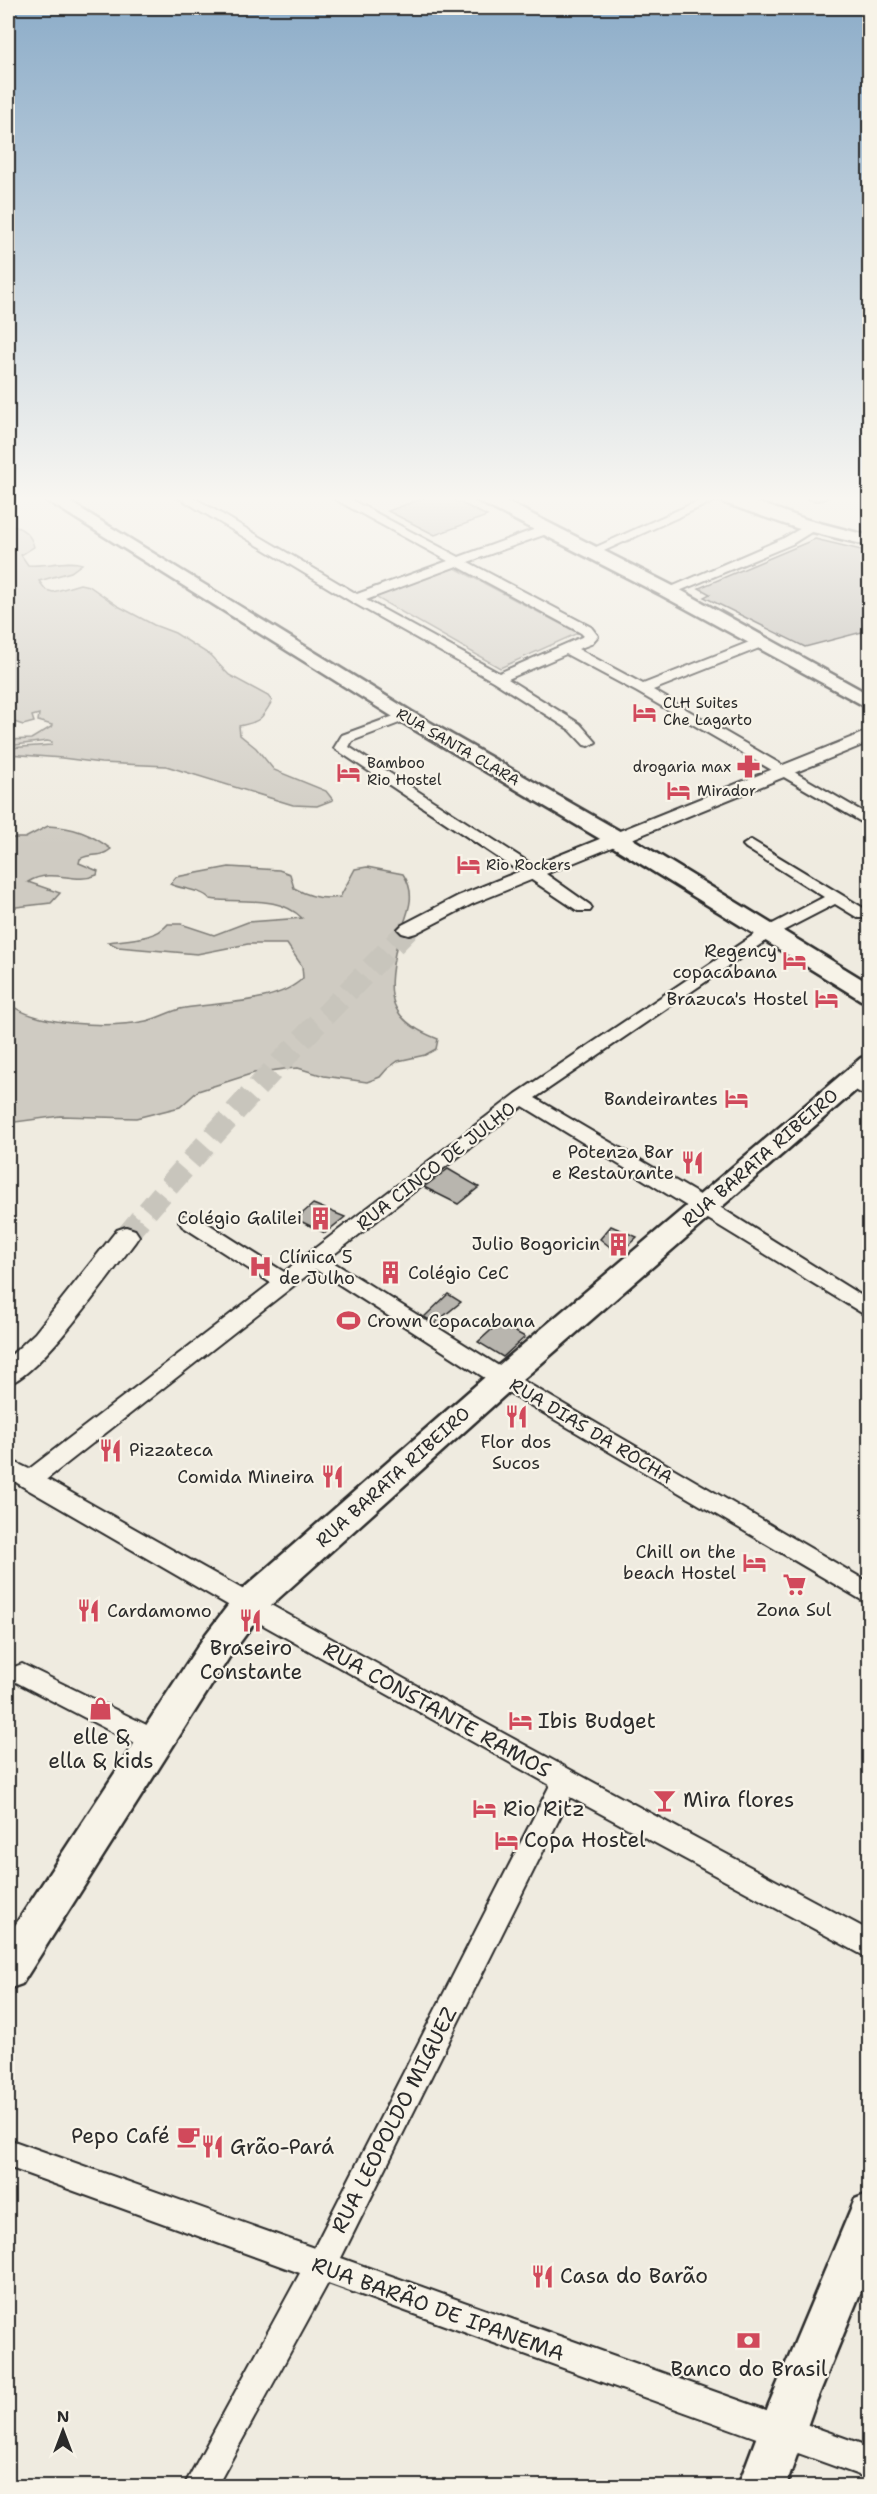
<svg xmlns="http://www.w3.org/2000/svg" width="877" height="2494" font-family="'Shantell Sans',sans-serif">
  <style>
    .green { fill: #cfcbc2; stroke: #7d7b76; stroke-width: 1.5 }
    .building { fill: #b8b5ae; stroke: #2b2b2b; stroke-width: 1.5 }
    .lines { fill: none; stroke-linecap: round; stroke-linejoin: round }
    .tertiary-tunnel { stroke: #c8c5bc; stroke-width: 22; stroke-dasharray: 22 11; stroke-linecap: butt }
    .minor-casing { stroke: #2b2b2b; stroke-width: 4 }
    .tertiary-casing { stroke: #2b2b2b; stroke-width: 4 }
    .secondary-casing { stroke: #2b2b2b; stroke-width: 5 }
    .minor { fill: #f7f3e8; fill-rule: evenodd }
    .tertiary { fill: #f7f3e8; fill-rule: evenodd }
    .secondary { fill: #f7f3e8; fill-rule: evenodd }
    .labels { text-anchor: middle; stroke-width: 4.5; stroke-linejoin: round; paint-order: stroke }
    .far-poi-label { font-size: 15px; fill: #2b2b2b; stroke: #f7f3e8; text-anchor: start }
    .far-street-label { font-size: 15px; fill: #2b2b2b; stroke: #f7f3e8 }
    .poi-label { font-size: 18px; fill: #2b2b2b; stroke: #f7f3e8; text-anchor: end }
    .street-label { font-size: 18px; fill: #2b2b2b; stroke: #f7f3e8 }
    .near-poi-label { font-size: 21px; fill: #2b2b2b; stroke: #f7f3e8; text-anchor: start }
    .near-street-label { font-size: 21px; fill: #2b2b2b; stroke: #f7f3e8 }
  </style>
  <rect width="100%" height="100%" fill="#efebe0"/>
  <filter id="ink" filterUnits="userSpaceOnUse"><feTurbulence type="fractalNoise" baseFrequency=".0167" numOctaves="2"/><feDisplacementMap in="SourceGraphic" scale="12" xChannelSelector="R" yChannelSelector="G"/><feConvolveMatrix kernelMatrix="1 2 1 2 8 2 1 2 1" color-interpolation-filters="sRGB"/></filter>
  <g filter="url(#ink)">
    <g class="green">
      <path d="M8,524c13,3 23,9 26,23l-13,8 7,10c18,2 39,-6 54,-1l-11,8 -32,9 7,9 7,2 27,-8 9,2 29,20 36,19 21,8 35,22 19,20 39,21 4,5c-10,18 -12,21 -33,25l1,9 16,13 18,22 52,21 7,9 -16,6 -24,-1 -127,-39 -65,-3 -39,-5 -54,-4v-6l43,-3 1,-3 -5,-1 -39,5v-6l23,-1 20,-12 1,-2 -14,-4 1,-7 -7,2 2,6 -11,3 -15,-5z"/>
      <polygon points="455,568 578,633 500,668 375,597"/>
      <path d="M48,826c25,1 43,8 63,23 -12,10 -20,3 -31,10l-1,4 19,8 -1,4c-23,10 -44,-8 -69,7l32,11 -9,10 -43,5v-70h17z"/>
      <path d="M229,867l50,3 11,4 4,14c14,8 31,12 46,9l15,-28 12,-2 36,7c18,26 -2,48 -7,74 -10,49 -8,72 42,91l-2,10 -11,6 -27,6 -11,8 -7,8 -13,5 -43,-6 -26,-8 -14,1 -30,4 -56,18 -18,16 -44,11 -76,-2 -52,7v-120c28,23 102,25 138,18 14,-3 25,-11 39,-13 34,-6 92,-4 118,-30l-1,-12 -15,-22h-39l-51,10 -79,-7 -10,-5c19,-3 47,-2 60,-18h13l33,11 34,-13 54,-4c-24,-24 -62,-14 -92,-19 -9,-10 -27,-9 -40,-15l6,-7z"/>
    </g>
    <g class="building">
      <polygon points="429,496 447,496 487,516 435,535 388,511"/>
      <polygon points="815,539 870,552 870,630 805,647 704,597 710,594 699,588"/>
      <polygon points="448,1169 479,1187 458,1204 424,1187"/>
      <polygon points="313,1204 345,1217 325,1233 296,1219"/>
      <polygon points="611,1226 637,1237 619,1254 600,1239"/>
      <polygon points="448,1294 461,1302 435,1323 424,1317"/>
      <polygon points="499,1323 525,1337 503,1357 478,1342"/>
    </g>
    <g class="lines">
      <path class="tertiary-tunnel" d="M126,1236c90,-107 185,-208 283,-307"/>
      <defs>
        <g id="minor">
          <path d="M176,496h15l166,98 91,-33 -119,-65h15l115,61 85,-31h8v6l-84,30 123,65 7,9 -7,8 -13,5 65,35 114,-45h10l2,3 -2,3 -114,45 217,126v11l-233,-135 -71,-38 -58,25 72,45 16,18 -7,4 -5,-1 -14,-15 -77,-49 -141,-79zM457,566l124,67 3,3 -85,37 -133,-73z"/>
          <polygon points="709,496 725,496 595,555 587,555 585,552"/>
          <path d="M806,496h22c-5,5 -17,5 -22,0z"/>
          <polygon points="812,522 818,526 816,529 792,544 672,594 668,595 662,591 784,538"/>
          <polygon points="405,712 412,716 410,719 352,741 349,747 539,869 590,905 592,908 590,911 578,911 334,748 342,735"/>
          <path d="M751,840l119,72v6h-12l-23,-14 -62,32 -238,162 175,103 160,100v17l-347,-212 -195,153 182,114 360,210v22l-374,-220 -181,-116 -268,210c272,155 547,305 823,452v28l-300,-162 -229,461 529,189v32l-542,-196 -111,203h-33l116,-213 -292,-106v-28l306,109 236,-463 -310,-173 -218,-126 -14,-9v-18l21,10 242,-186 -89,-57 -3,-5 3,-5 7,-2 7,2 88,56 232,-178 245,-164 63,-33 -78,-49 -3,-3z"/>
          <polygon points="850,1074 870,1084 870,1098 844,1084 841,1080 844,1076"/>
          <polygon points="22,1664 165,1734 168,1742 165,1750 156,1753 147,1750 14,1681 10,1674 14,1667"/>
        </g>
        <g id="tertiary">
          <polygon points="870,730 870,742 472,904 416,933 409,935 402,933 398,929 402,925 458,896"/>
          <path d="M126,1227l9,3 4,6 -4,6c-23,30 -96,134 -127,142v-26l27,-25 82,-103z"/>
        </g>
        <g id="secondary">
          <polygon points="40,496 60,496 412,712 623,833 870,984 870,1002 861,1000 607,843 398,720"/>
          <polygon points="474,496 496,496 675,587 870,695 870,709 661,595 476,500"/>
          <polygon points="714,496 739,496 808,520 870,536 870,546 796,528 716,500"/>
          <polygon points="870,1056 870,1078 514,1387 260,1615 230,1656 22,1984 8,1989 8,1936 206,1634 236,1595 492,1371 861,1058"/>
          <polygon points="870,2193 870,2269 815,2404 786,2486 738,2486 769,2404 855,2199"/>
        </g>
      </defs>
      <use href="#minor" class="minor-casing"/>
      <use href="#tertiary" class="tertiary-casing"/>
      <use href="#secondary" class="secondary-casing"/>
      <use href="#minor" class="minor"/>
      <use href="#tertiary" class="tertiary"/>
      <use href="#secondary" class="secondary"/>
    </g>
  </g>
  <linearGradient id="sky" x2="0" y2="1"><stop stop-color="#8dadc9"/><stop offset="0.59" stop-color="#f8f6f1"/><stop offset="1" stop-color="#f8f6f1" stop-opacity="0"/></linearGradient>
  <rect width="877" height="845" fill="url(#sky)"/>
  <defs>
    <symbol id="hotel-bare" viewBox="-9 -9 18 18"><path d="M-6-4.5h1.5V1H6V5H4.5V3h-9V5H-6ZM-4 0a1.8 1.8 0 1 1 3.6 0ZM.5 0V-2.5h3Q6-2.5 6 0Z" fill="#d1495b" stroke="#f7f3e8" stroke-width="2.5" paint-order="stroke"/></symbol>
    <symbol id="pharmacy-bare" viewBox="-9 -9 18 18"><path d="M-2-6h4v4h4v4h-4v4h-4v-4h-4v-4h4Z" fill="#d1495b" stroke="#f7f3e8" stroke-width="2.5" paint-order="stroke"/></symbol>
    <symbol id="restaurant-bare" viewBox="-9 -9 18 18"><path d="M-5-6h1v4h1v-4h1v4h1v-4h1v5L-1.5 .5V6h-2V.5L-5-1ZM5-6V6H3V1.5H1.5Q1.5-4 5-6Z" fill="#d1495b" stroke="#f7f3e8" stroke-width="2.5" paint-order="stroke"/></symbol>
    <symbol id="building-bare" viewBox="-9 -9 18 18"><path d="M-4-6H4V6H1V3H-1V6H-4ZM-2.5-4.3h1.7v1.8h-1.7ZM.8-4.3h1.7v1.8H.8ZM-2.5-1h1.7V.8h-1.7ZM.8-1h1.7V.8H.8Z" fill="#d1495b" stroke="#f7f3e8" stroke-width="2.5" paint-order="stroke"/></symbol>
    <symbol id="hospital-bare" viewBox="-9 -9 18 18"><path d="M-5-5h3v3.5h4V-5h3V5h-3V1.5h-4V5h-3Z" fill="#d1495b" stroke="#f7f3e8" stroke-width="2.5" paint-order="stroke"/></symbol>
    <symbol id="stadium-bare" viewBox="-9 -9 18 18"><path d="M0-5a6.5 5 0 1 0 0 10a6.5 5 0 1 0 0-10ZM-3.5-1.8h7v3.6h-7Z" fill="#d1495b" stroke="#f7f3e8" stroke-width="2.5" paint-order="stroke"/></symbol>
    <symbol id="supermarket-bare" viewBox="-9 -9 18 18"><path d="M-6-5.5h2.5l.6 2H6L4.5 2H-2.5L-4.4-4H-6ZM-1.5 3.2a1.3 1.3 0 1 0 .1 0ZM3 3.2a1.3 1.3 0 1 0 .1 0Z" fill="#d1495b" stroke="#f7f3e8" stroke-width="2.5" paint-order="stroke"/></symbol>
    <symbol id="shop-bare" viewBox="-9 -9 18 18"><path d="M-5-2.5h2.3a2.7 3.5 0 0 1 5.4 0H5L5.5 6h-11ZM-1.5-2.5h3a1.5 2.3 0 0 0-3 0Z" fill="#d1495b" stroke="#f7f3e8" stroke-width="2.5" paint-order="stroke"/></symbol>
    <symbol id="bar-bare" viewBox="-9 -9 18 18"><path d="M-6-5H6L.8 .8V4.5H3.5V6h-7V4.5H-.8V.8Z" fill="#d1495b" stroke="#f7f3e8" stroke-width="2.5" paint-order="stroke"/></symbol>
    <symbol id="cafe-bare" viewBox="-9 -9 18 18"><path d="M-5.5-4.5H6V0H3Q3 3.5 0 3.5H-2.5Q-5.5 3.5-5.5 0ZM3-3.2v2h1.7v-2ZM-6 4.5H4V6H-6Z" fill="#d1495b" stroke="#f7f3e8" stroke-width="2.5" paint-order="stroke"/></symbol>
    <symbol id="bank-bare" viewBox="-9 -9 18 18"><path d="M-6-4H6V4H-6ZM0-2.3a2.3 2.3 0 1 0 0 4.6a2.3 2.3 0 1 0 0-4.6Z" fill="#d1495b" stroke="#f7f3e8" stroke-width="2.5" paint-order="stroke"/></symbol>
  </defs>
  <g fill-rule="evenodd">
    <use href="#hotel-bare" x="628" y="696" width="33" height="33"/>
    <use href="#pharmacy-bare" x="732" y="750" width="33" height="33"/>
    <use href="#hotel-bare" x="332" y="756" width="33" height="33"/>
    <use href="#hotel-bare" x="662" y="774" width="33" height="33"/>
    <use href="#hotel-bare" x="452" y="848" width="33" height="33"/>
    <use href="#hotel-bare" x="778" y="944" width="33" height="33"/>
    <use href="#hotel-bare" x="810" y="982" width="33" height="33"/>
    <use href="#hotel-bare" x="720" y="1082" width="33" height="33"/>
    <use href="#restaurant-bare" x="676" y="1146" width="33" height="33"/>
    <use href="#building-bare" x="304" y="1202" width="33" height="33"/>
    <use href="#building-bare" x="602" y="1228" width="33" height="33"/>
    <use href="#hospital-bare" x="244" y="1250" width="33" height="33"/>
    <use href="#building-bare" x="374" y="1256" width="33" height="33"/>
    <use href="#stadium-bare" x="332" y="1304" width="33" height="33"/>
    <use href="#restaurant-bare" x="500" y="1400" width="33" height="33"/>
    <use href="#restaurant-bare" x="94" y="1434" width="33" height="33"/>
    <use href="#restaurant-bare" x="316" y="1460" width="33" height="33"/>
    <use href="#hotel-bare" x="738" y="1546" width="33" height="33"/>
    <use href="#supermarket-bare" x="778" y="1568" width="33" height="33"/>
    <use href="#restaurant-bare" x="72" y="1594" width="33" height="33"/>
    <use href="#restaurant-bare" x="234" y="1604" width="33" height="33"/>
    <use href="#shop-bare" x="84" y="1692" width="33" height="33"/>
    <use href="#hotel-bare" x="504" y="1704" width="33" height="33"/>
    <use href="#bar-bare" x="648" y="1784" width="33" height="33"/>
    <use href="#hotel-bare" x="468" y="1792" width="33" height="33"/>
    <use href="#hotel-bare" x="490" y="1824" width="33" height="33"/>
    <use href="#cafe-bare" x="172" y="2120" width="33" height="33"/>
    <use href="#restaurant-bare" x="196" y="2130" width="33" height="33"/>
    <use href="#restaurant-bare" x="526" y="2260" width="33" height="33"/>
    <use href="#bank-bare" x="732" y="2324" width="33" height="33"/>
  </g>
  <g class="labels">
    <g class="far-poi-label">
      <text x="663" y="708">CLH Suites<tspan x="663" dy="17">Che Lagarto</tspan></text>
      <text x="367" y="768">Bamboo<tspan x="367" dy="17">Rio Hostel</tspan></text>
      <text x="731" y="772" text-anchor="end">drogaria max</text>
      <text x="697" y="796">Mirador</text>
      <text x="486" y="870">Rio Rockers</text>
    </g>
    <g class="far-street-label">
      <text transform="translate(458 747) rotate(30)" y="5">RUA SANTA CLARA</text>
    </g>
    <g class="poi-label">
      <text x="777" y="957">Regency<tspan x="777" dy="21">copacabana</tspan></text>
      <text x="808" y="1005">Brazuca's Hostel</text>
      <text x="718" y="1105">Bandeirantes</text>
      <text x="674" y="1158">Potenza Bar<tspan x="674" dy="21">e Restaurante</tspan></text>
      <text x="302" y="1224">Colégio Galilei</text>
      <text x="600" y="1250">Julio Bogoricin</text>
      <text x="279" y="1263" text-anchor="start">Clínica 5<tspan x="279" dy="21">de Julho</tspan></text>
      <text x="408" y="1279" text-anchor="start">Colégio CeC</text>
      <text x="367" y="1327" text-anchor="start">Crown Copacabana</text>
      <text x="516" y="1448" text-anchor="middle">Flor dos<tspan x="516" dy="21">Sucos</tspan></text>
      <text x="129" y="1456" text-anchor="start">Pizzateca</text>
      <text x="314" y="1483">Comida Mineira</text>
      <text x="736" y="1558">Chill on the<tspan x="736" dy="21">beach Hostel</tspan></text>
      <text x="794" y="1616" text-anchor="middle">Zona Sul</text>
      <text x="107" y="1617" text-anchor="start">Cardamomo</text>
    </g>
    <g class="street-label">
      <text transform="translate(760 1158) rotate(-41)" y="6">RUA BARATA RIBEIRO</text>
      <text transform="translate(436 1166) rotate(-38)" y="6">RUA CINCO DE JULHO</text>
      <text transform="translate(591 1431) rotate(31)" y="6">RUA DIAS DA ROCHA</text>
      <text transform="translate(393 1477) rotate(-42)" y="6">RUA BARATA RIBEIRO</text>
    </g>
    <g class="near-poi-label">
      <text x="251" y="1655" text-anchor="middle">Braseiro<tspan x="251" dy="24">Constante</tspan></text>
      <text x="538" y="1728">Ibis Budget</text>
      <text x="101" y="1744" text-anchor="middle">elle &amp;<tspan x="101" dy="24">ella &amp; kids</tspan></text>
      <text x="683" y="1807">Mira flores</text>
      <text x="503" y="1816">Rio Ritz</text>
      <text x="524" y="1847">Copa Hostel</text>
      <text x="170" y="2143" text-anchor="end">Pepo Café</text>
      <text x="230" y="2154">Grão-Pará</text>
      <text x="560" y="2283">Casa do Barão</text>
      <text x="749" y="2376" text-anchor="middle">Banco do Brasil</text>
    </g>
    <g class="near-street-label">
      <text transform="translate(437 1710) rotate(29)" y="7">RUA CONSTANTE RAMOS</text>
      <text transform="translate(394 2120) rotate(-63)" y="7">RUA LEOPOLDO MIGUEZ</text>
      <text transform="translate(438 2309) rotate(20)" y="7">RUA BARÃO DE IPANEMA</text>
    </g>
  </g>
  <rect width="877" height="2494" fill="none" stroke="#f7f3e8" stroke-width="30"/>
  <rect x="15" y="15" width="847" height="2464" fill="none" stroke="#2b2b2b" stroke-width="2" filter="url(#ink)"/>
  <g transform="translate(63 2431)" stroke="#f7f3e8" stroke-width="4.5" paint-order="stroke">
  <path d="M0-4.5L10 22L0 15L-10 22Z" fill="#2b2b2b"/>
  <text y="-9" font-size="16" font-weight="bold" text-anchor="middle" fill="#2b2b2b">N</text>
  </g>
</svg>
